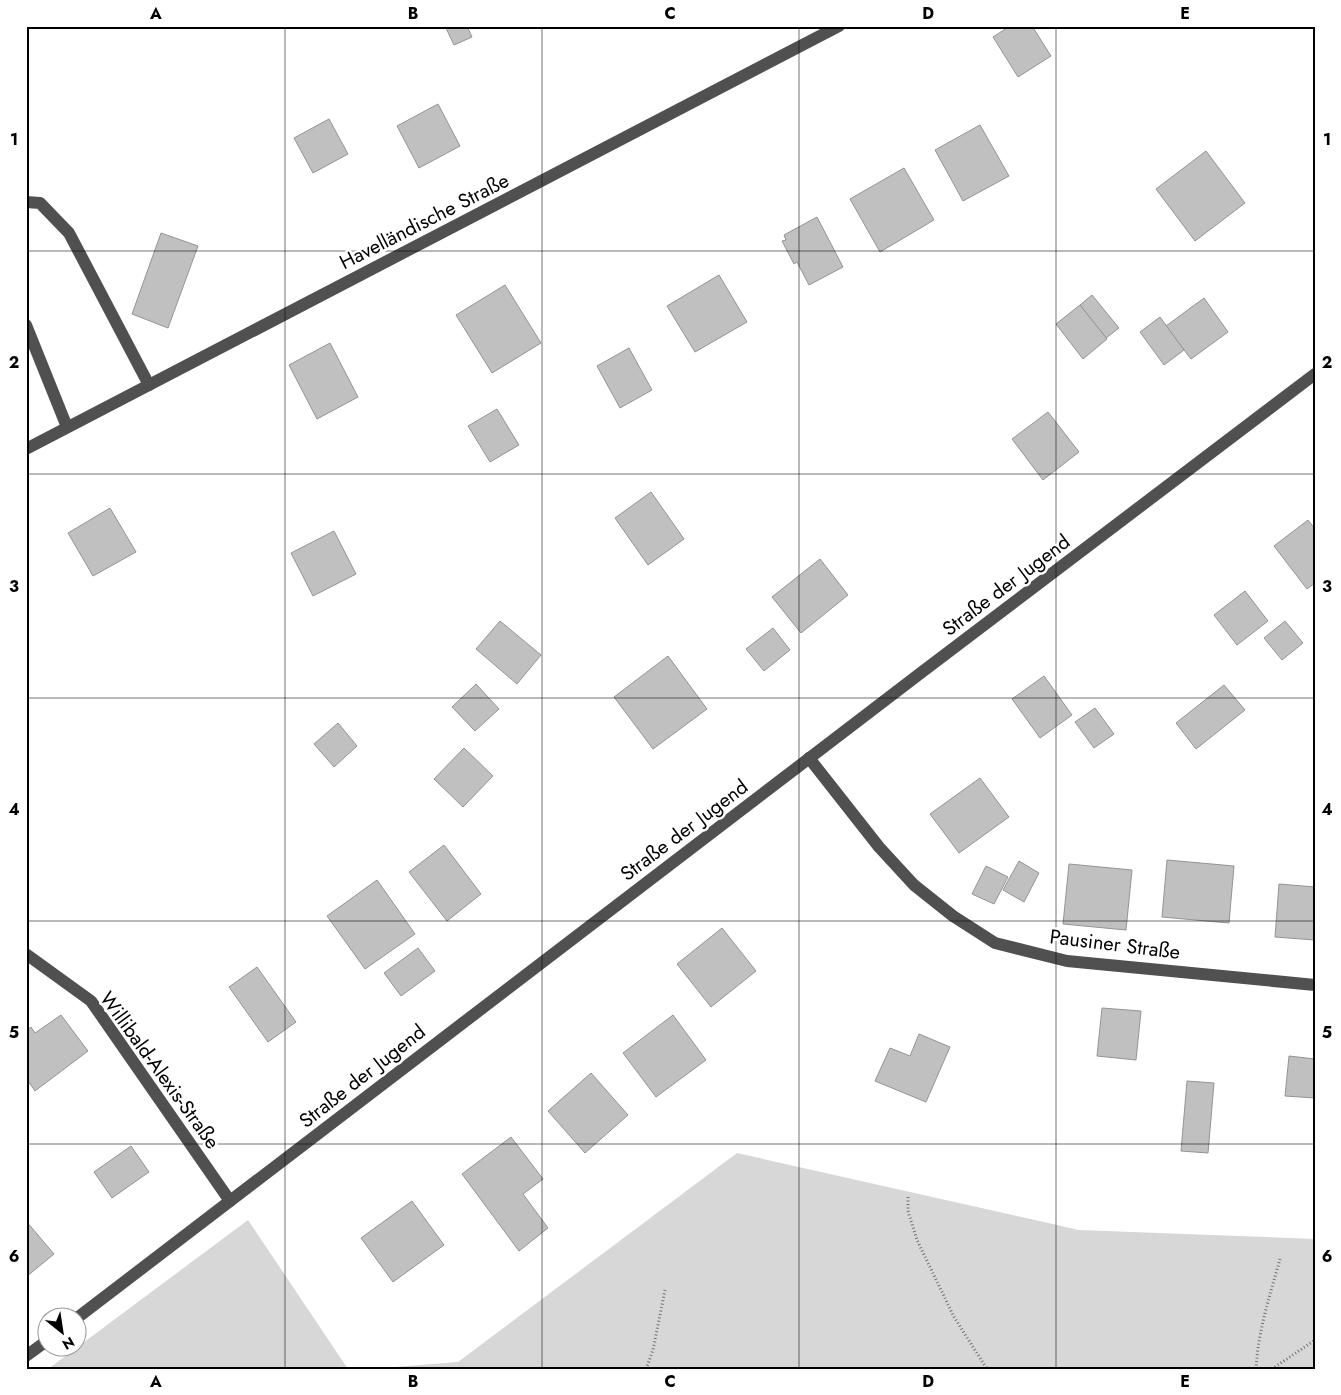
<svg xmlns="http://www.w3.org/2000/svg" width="1341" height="1395" font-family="Jost,sans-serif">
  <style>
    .green { fill: #d7d7d7 }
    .building { fill: #c0c0c0; stroke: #949494 }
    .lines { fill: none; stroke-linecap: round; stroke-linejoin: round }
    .path { stroke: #727272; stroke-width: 3; stroke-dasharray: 1 2.5; stroke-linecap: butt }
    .minor { stroke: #505050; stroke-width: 12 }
    .grid { fill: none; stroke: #000; stroke-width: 1; stroke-opacity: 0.55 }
    .labels { text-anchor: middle; stroke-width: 5; stroke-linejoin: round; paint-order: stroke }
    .street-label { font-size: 20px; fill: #000; stroke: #fff }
    .neatline { fill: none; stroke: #000; stroke-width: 2 }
    .grid-label { font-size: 16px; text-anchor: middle; font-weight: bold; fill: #000 }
  </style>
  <rect width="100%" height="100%" fill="#fff"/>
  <g class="green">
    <polygon points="737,1153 1079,1230 1315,1239 1315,1369 369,1369 458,1362"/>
    <polygon points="248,1220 348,1369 48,1369"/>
  </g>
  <g class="building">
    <polygon points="445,26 467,26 472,37 454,45"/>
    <polygon points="1010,26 1032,26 1051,56 1018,77 993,37"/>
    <polygon points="438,104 460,146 419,168 397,126"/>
    <polygon points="329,119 348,154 313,173 294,138"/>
    <polygon points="980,125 1009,176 963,201 935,150"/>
    <polygon points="1206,151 1245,203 1195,241 1156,189"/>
    <polygon points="904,168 934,220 880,252 850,199"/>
    <polygon points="817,217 843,267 809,285 797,262 794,264 782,241 786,240 784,235"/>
    <polygon points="161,233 198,246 168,328 132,314"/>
    <polygon points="719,275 747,322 695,352 667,306"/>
    <polygon points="505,285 541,343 492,373 456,315"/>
    <polygon points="1092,295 1119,328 1106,338 1080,305"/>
    <polygon points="1204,298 1228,332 1191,359 1166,326"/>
    <polygon points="1080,305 1107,339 1083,359 1056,324"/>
    <polygon points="1160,317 1184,350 1164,365 1140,332"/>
    <polygon points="330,343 358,397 317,419 289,365"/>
    <polygon points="629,348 652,390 620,408 597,366"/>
    <polygon points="497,409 519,445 490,462 468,426"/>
    <polygon points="1048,412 1079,452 1043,480 1012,439"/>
    <polygon points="651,492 684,539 648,565 615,518"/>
    <polygon points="110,508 136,552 93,576 68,533"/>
    <polygon points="1308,520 1315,529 1315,583 1307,589 1274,546"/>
    <polygon points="334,531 356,574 313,596 291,553"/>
    <polygon points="820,559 848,595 801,633 772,597"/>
    <polygon points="1245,591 1268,621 1237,645 1214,615"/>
    <polygon points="500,621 541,655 517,684 476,649"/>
    <polygon points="1285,621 1303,643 1282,660 1264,638"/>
    <polygon points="773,628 790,650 764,671 746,649"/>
    <polygon points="668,656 707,709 653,749 614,697"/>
    <polygon points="1044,676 1072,715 1040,738 1012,699"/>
    <polygon points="476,684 499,709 475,731 452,707"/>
    <polygon points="1224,685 1245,710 1196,749 1176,723"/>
    <polygon points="1095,708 1114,734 1094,748 1075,722"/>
    <polygon points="338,723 357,746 334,767 314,744"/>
    <polygon points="464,748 493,776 463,807 434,779"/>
    <polygon points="980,778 1009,817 959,853 930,814"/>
    <polygon points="444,845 481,894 447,921 409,872"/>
    <polygon points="1167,860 1234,866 1229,923 1162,917"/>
    <polygon points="1019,861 1039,873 1024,902 1003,890"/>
    <polygon points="1069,864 1132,870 1126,930 1063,924"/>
    <polygon points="986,866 1008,877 994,904 972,894"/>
    <polygon points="377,880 415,934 365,969 327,916"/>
    <polygon points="1279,884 1315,887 1315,940 1275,937"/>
    <polygon points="722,928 756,971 711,1007 677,964"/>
    <polygon points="418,948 435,971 401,996 384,973"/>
    <polygon points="257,967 296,1022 268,1042 229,987"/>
    <polygon points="1102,1008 1141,1011 1136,1060 1097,1056"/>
    <polygon points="61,1015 88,1051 35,1091 26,1078 26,1031 31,1027 35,1033"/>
    <polygon points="673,1015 706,1060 656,1097 623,1053"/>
    <polygon points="919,1034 950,1047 926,1102 875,1081 890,1048 910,1056"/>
    <polygon points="1289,1056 1315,1059 1315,1098 1285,1096"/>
    <polygon points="591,1073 628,1115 585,1153 548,1111"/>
    <polygon points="1187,1081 1214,1083 1208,1153 1181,1151"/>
    <polygon points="511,1137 543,1179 523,1194 548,1228 519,1251 462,1174"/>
    <polygon points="131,1146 149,1172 112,1198 94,1172"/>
    <polygon points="412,1201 444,1245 393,1282 361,1238"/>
    <polygon points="26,1221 54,1254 26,1277"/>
  </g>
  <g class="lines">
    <g class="path">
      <polyline points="908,1197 908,1211 917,1240 954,1317 987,1369"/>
      <polyline points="646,1369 653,1350 665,1290"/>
      <path d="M1256,1369c2,-38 14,-74 24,-110"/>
      <polyline points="1272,1369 1315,1340"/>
    </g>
    <g class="minor">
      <polyline points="26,202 40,203 69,233 149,385"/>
      <polyline points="26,325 67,427"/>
      <polyline points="26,449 839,26"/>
      <polyline points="809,758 879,847 914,885 953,916 995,943 1067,961 1315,985"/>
      <polyline points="26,954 91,1001 230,1201"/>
      <polyline points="77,1318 922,672 1315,374"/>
      <polyline points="26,1356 48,1340"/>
    </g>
  </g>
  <path class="grid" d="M285,26v1343M542,26v1343M799,26v1343M1056,26v1343M26,251h1289M26,474h1289M26,698h1289M26,921h1289M26,1144h1289"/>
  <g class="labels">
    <g class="street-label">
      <text transform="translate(424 221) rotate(-27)" y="7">Havelländische Straße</text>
      <text transform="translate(1006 585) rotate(-37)" y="7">Straße der Jugend</text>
      <text transform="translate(684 830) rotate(-37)" y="7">Straße der Jugend</text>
      <text transform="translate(1115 944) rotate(7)" y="7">Pausiner Straße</text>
      <text transform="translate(160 1070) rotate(54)" y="7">Willibald-Alexis-Straße</text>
      <text transform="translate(362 1076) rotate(-38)" y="7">Straße der Jugend</text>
    </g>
  </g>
  <rect width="1341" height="1395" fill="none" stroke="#ffffff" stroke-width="55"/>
  <g transform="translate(62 1332) rotate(150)"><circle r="24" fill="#ffffff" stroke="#999999"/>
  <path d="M0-4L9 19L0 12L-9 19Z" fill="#000000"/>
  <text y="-8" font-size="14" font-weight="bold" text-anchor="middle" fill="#000000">N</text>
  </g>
  <rect x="28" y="28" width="1286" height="1340" class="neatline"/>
  <g class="grid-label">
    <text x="156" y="19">A</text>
    <text x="413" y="19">B</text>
    <text x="670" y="19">C</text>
    <text x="928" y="19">D</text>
    <text x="1185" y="19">E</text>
    <text x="14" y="145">1</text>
    <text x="1327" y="145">1</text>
    <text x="14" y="368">2</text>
    <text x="1327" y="368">2</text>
    <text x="14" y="592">3</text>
    <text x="1327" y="592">3</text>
    <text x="14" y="815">4</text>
    <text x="1327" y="815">4</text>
    <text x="14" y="1038">5</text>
    <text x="1327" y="1038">5</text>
    <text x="14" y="1262">6</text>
    <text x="1327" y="1262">6</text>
    <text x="156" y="1387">A</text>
    <text x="413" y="1387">B</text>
    <text x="670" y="1387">C</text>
    <text x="928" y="1387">D</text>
    <text x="1185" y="1387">E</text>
  </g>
</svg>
